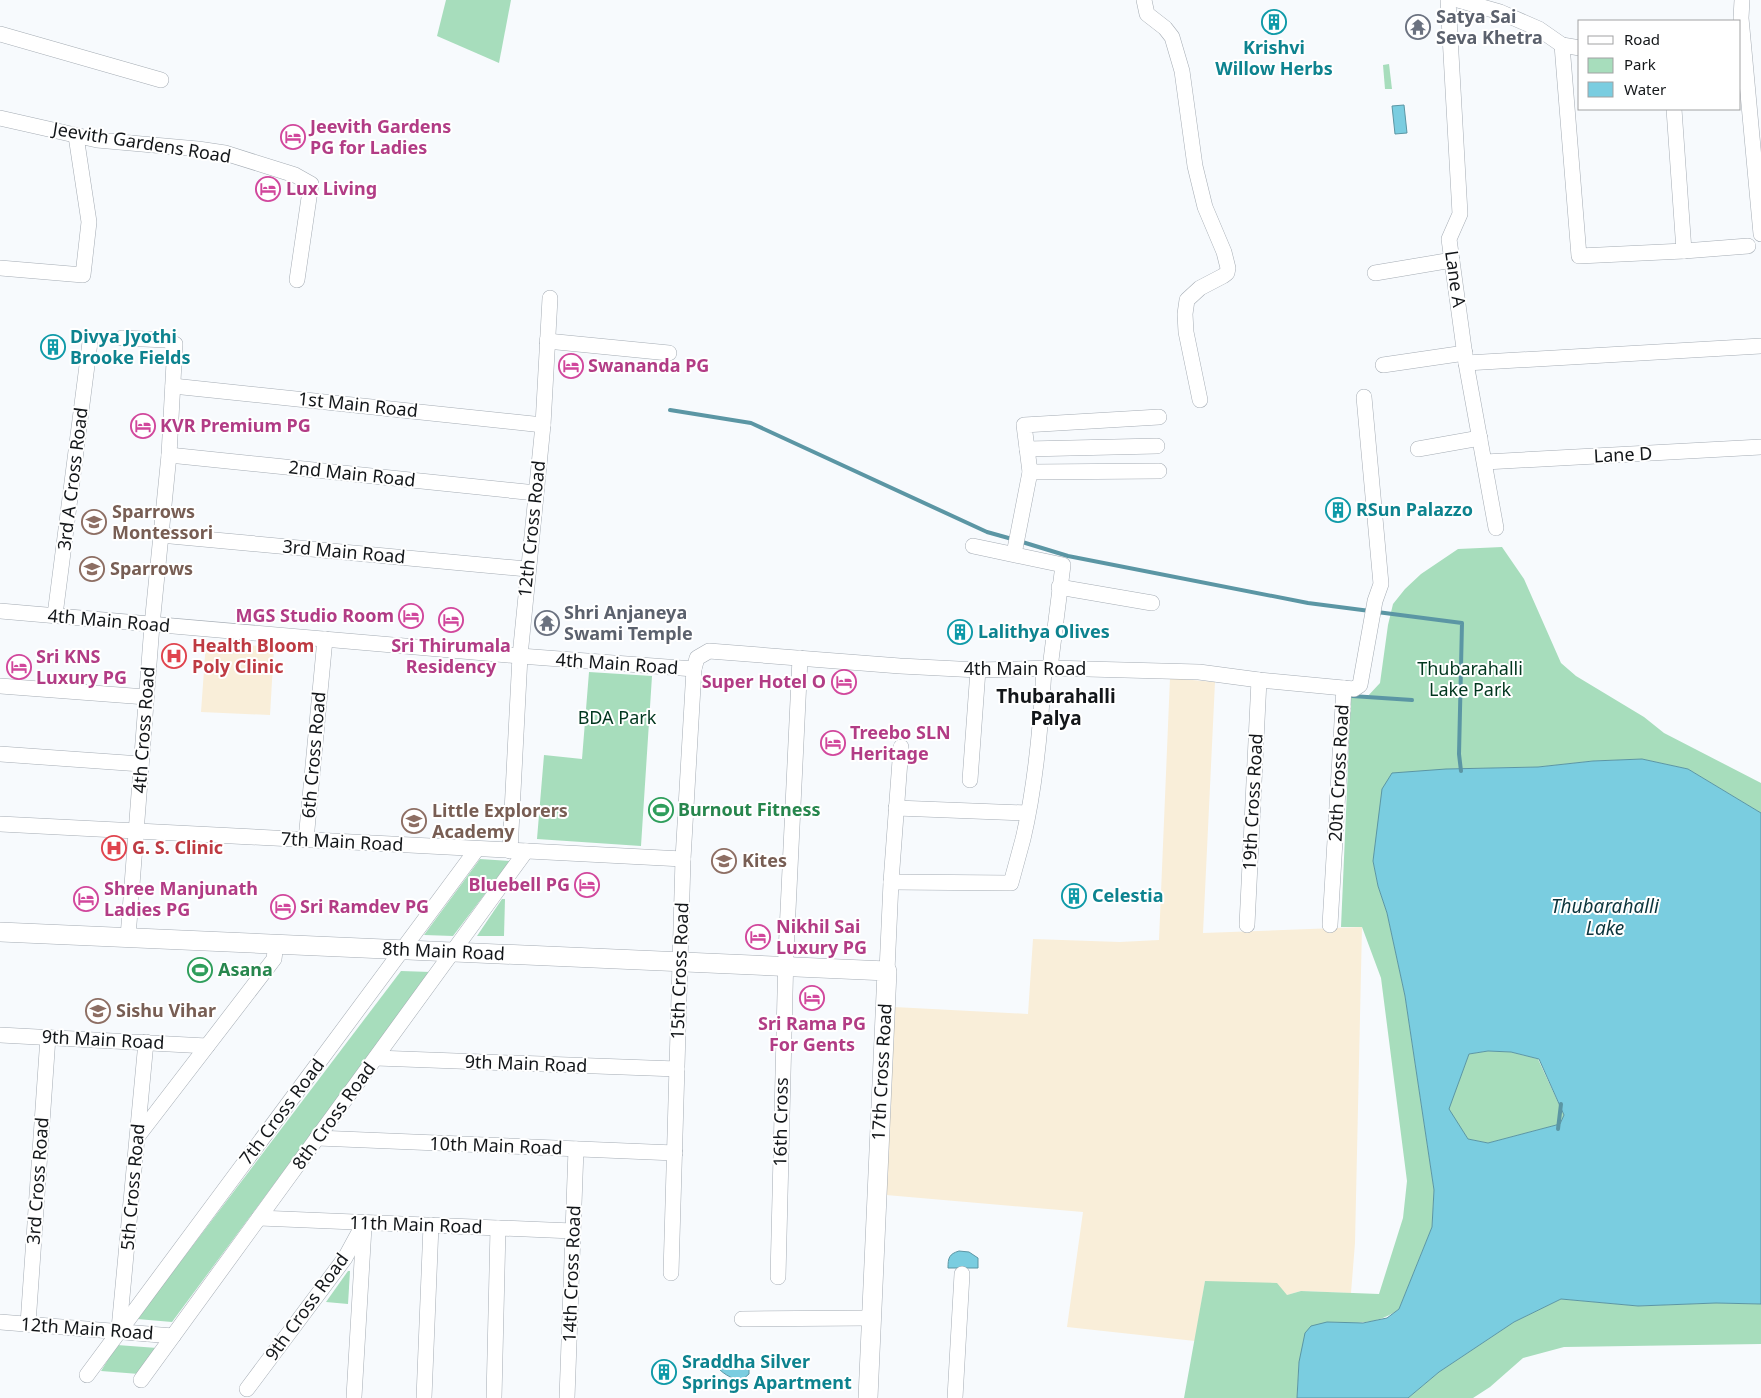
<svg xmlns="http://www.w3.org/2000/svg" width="1761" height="1398" font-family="'Noto Sans',sans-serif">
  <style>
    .industrial { fill: #f9eed9 }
    .green { fill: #a7ddbc }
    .water { fill: #7acde0; stroke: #5b96a4; fill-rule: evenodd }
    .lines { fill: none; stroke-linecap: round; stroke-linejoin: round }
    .stream { stroke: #5b96a4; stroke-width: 4 }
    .minor-casing { stroke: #a5acb4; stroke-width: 16 }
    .tertiary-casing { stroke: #a5acb4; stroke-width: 20 }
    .minor { stroke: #fff; stroke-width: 15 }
    .tertiary { stroke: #fff; stroke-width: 19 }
    .labels { text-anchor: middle; stroke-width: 4; stroke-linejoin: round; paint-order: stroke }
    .worship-label { font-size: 18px; font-weight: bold; fill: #5b616d; stroke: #fff; text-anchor: start }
    .culture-label { font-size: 18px; font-weight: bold; fill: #0d838f; stroke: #fff; text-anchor: start }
    .hotel-label { font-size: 18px; font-weight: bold; fill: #b23c85; stroke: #fff; text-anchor: start }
    .street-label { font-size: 18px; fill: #131619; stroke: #fff }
    .education-label { font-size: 18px; font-weight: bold; fill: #785e54; stroke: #fff; text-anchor: start }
    .health-label { font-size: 18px; font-weight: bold; fill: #be3a42; stroke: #fff; text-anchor: start }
    .park-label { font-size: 18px; fill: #00361e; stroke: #fff }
    .leisure-label { font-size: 18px; font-weight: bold; fill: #27864d; stroke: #fff; text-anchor: start }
    .neighbourhood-label { font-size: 19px; font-weight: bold; fill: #131619; stroke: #fff }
    .water-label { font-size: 19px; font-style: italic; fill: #0b343c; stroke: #fff }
  </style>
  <rect width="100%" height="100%" fill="#f7fafd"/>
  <g class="industrial">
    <polygon points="206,642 274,647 270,715 201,712"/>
    <polygon points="1170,678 1215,682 1203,933 1362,927 1355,1243 1351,1293 1301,1291 1287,1295 1205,1281 1195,1341 1067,1327 1083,1212 886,1195 894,1007 1028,1014 1033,939 1120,942 1159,940"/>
  </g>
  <g class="green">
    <polygon points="446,0 511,0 499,63 437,36"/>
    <polygon points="1389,64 1392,89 1385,89 1383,65"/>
    <path d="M1502,547l22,32 37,84 15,13 68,41 20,16 97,50v30l-73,-44 -46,-10 -49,2 -55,6 -92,2 -68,59 -5,33 5,25 9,27 18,83 29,194 -2,37 -33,82c-23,17 -45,14 -72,13l-28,40 -2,36h-113l21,-117 72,2 10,12 14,-4 78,3 24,-76 4,-37 -26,-203 -19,-51h-21l10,-230 15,1 14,-15 8,-58 5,-21 12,-15 16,-15 37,-25z"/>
    <polygon points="589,672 652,676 641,846 537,839 544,755 582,759"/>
    <polygon points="480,859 510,861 453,936 424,935"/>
    <polygon points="502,899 505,899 504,936 477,936"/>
    <polygon points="401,971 431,972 172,1322 137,1319"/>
    <polygon points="1488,1051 1511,1052 1538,1059 1564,1115 1560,1124 1488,1143 1468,1139 1448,1109 1469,1054"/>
    <polygon points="348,1271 350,1271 348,1304 326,1302"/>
    <polygon points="1561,1299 1638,1306 1716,1303 1761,1304 1761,1344 1564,1347 1523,1358 1490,1387 1473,1398 1408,1398 1439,1372 1514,1322"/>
    <polygon points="117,1345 157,1348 139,1374 101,1371"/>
  </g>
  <g class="water">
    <polygon points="1404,105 1407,133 1395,134 1392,106"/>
    <path d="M1642,759l46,10 73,44v491l-45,-1 -78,3 -77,-7 -47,23 -75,50 -31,26h-111l2,-36 6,-29 6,-7 16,-4 36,1 24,-5 12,-9 33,-82 2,-37 -29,-194 -18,-83 -9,-27 -5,-25 9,-72 10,-16 54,-4 92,-2 55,-6zM1488,1051l23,1 28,7 25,56 -4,9 -72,19 -20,-4 -19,-30 20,-55z"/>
    <path d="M959,1251l10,1 9,6v10h-30c0,-10 1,-14 11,-17z"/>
    <path d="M720,1360l29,2v12l-7,6c-10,0 -22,-8 -27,-16z"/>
  </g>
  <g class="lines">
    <g class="stream">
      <polyline points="670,410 751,423 987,532 1012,539"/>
      <polyline points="1019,541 1068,556 1308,603 1370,611"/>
      <polyline points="1377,612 1462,623 1459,754 1461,771"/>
      <polyline points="1352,696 1412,700"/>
      <polyline points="1558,1129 1561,1104"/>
    </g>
    <defs>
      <g id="minor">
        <polyline points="1144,0 1147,14 1165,28 1172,37 1182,71 1195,166 1205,207 1224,252 1228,268 1227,273 1223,276 1200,288 1187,300 1185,314 1186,332 1200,400"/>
        <polyline points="1448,0 1460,214 1449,239 1466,363 1496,528"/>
        <polyline points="1458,0 1500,12 1539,29 1562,45 1580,48"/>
        <polyline points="1742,0 1741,18 1761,234"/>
        <polyline points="0,34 161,80"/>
        <polyline points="1562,45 1579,256 1684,251 1674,109"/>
        <polyline points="0,118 97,140 198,149 225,153 295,175 311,184 297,280"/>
        <polyline points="1684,251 1748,246"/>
        <polyline points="0,268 83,275 89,222 76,136"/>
        <polyline points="1375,273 1452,260"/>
        <polyline points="122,338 166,340 175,344 169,455 152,625 128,937"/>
        <polyline points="547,341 669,353"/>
        <polyline points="1466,363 1761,346"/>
        <polyline points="1383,365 1465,353"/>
        <polyline points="173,386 543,425"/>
        <polyline points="1027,449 1157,446"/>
        <polyline points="1418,449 1480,438"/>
        <polyline points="169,455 536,493"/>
        <polyline points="1485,462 1761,447"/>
        <polyline points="1030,472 1159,471"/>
        <polyline points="160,535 527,569"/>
        <polyline points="973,546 1063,565 1050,668"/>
        <polyline points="1014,554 1030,472 1024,425 1159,417"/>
        <polyline points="1059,587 1152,603"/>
        <polyline points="0,611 520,656 694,669"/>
        <polyline points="55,615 90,342"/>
        <polyline points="0,686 146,697"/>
        <polyline points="0,754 141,764"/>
        <polyline points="970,780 978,670"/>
        <polyline points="896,808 1027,813"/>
        <polyline points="0,824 683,859"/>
        <polyline points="306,840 325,639"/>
        <polyline points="510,851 520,656 543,425 550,298"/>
        <path d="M891,882l120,1c4,-15 8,-29 12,-44 13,-55 18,-114 21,-170"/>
        <polyline points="1247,925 1259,680"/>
        <polyline points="1330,925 1344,688"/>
        <polyline points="887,971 891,882 901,747"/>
        <polyline points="0,1035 207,1046"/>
        <polyline points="376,1058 677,1069"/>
        <polyline points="138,1136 274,959 276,944"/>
        <polyline points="317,1138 675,1153"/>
        <polyline points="259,1218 573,1231"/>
        <polyline points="671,1273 683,859 694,669 697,658 709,651 900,666 978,670 1050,668 1199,672 1259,680 1354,689 1360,685 1375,601 1381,584 1364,397"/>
        <polyline points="778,1277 786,953 800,658"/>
        <polyline points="742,1319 871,1318"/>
        <polyline points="0,1322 173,1336"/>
        <polyline points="28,1324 48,1037"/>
        <polyline points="119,1329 146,1042"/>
        <polyline points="87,1375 477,849"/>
        <polyline points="141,1380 526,851"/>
        <polyline points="247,1389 345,1258 364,1223"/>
        <polyline points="354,1397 364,1227"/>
        <polyline points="424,1398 431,1225"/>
        <polyline points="494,1398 498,1228"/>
        <polyline points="567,1398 576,1149"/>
        <polyline points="955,1398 962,1274"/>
      </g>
      <g id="tertiary">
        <path id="s1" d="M0,932l887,39 -19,427"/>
      </g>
    </defs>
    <use href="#minor" class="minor-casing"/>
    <use href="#tertiary" class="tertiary-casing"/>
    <use href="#minor" class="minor"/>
    <use href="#tertiary" class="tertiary"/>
  </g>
  <defs>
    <symbol id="building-ring" viewBox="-11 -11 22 22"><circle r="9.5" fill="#fff" stroke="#0f9aa8" stroke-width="1.5"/><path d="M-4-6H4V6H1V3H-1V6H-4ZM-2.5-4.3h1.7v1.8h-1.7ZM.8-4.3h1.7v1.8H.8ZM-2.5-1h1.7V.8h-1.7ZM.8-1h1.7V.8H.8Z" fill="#0f9aa8"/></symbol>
    <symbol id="temple-ring" viewBox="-11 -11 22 22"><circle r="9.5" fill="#fff" stroke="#6b7280" stroke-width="1.5"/><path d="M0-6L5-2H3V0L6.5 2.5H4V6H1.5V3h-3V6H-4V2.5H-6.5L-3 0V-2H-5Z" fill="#6b7280"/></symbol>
    <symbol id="hotel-ring" viewBox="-11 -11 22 22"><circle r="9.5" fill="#fff" stroke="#d1479c" stroke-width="1.5"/><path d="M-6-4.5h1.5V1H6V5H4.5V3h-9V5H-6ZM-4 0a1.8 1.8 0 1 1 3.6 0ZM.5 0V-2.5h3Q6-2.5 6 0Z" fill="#d1479c"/></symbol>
    <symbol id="school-ring" viewBox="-11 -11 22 22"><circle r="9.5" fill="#fff" stroke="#8d6e63" stroke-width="1.5"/><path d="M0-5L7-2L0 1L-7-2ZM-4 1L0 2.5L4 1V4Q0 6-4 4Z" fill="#8d6e63"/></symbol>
    <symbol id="hospital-ring" viewBox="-11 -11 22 22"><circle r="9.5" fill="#fff" stroke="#e0444e" stroke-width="1.5"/><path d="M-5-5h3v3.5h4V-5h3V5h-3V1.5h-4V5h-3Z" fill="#e0444e"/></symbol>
    <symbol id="stadium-ring" viewBox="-11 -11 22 22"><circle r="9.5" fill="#fff" stroke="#2e9e5b" stroke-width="1.5"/><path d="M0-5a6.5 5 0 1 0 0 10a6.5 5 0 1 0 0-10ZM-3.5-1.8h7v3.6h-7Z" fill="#2e9e5b"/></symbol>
  </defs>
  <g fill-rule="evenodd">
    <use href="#building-ring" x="1260" y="8" width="28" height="28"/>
    <use href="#temple-ring" x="1404" y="13" width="28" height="28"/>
    <use href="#hotel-ring" x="279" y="123" width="28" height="28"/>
    <use href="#hotel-ring" x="254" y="175" width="28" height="28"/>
    <use href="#building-ring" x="39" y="333" width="28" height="28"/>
    <use href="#hotel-ring" x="557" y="352" width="28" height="28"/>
    <use href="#hotel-ring" x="129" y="412" width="28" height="28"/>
    <use href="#building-ring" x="1324" y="496" width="28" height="28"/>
    <use href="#school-ring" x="80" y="508" width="28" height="28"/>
    <use href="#school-ring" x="78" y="555" width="28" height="28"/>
    <use href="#hotel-ring" x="397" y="602" width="28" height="28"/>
    <use href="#hotel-ring" x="437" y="606" width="28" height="28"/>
    <use href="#temple-ring" x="533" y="609" width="28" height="28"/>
    <use href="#building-ring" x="946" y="618" width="28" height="28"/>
    <use href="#hospital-ring" x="160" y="642" width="28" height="28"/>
    <use href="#hotel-ring" x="5" y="653" width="28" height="28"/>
    <use href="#hotel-ring" x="830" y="668" width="28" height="28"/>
    <use href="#hotel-ring" x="819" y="729" width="28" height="28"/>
    <use href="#stadium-ring" x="647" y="796" width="28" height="28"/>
    <use href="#school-ring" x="400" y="807" width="28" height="28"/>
    <use href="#hospital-ring" x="100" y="834" width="28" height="28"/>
    <use href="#school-ring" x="710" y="847" width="28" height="28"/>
    <use href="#hotel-ring" x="573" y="871" width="28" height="28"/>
    <use href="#building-ring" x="1060" y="882" width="28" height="28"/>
    <use href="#hotel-ring" x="72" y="885" width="28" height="28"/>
    <use href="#hotel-ring" x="269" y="893" width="28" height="28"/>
    <use href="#hotel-ring" x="744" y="923" width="28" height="28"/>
    <use href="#stadium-ring" x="186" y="956" width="28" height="28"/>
    <use href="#hotel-ring" x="798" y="984" width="28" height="28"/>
    <use href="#school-ring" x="84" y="997" width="28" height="28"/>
    <use href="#building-ring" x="650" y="1358" width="28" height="28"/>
  </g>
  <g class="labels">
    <g class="worship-label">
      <text x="1436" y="23">Satya Sai<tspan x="1436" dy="21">Seva Khetra</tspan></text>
      <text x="564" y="619">Shri Anjaneya<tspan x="564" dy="21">Swami Temple</tspan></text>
    </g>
    <g class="culture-label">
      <text x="1274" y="54" text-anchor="middle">Krishvi<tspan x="1274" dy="21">Willow Herbs</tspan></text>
      <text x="70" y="343">Divya Jyothi<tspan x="70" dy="21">Brooke Fields</tspan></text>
      <text x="1356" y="516">RSun Palazzo</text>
      <text x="978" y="638">Lalithya Olives</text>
      <text x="1092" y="902">Celestia</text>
      <text x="682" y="1368">Sraddha Silver<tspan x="682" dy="21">Springs Apartment</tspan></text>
    </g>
    <g class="hotel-label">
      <text x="310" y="133">Jeevith Gardens<tspan x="310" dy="21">PG for Ladies</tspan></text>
      <text x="286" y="195">Lux Living</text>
      <text x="588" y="372">Swananda PG</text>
      <text x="160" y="432">KVR Premium PG</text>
      <text x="394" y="622" text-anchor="end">MGS Studio Room</text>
      <text x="451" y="652" text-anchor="middle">Sri Thirumala<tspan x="451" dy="21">Residency</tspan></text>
      <text x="36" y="663">Sri KNS<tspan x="36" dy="21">Luxury PG</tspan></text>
      <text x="826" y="688" text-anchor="end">Super Hotel O</text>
      <text x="850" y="739">Treebo SLN<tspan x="850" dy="21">Heritage</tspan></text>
      <text x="570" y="891" text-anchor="end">Bluebell PG</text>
      <text x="104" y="895">Shree Manjunath<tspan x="104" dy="21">Ladies PG</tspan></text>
      <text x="300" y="913">Sri Ramdev PG</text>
      <text x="776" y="933">Nikhil Sai<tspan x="776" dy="21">Luxury PG</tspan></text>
      <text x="812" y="1030" text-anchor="middle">Sri Rama PG<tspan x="812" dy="21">For Gents</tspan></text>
    </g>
    <g class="street-label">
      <text transform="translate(142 143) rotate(9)" y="6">Jeevith Gardens Road</text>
      <text transform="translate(1455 279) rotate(82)" y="6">Lane A</text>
      <text transform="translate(358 405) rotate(6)" y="6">1st Main Road</text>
      <text transform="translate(1623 455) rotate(-3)" y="6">Lane D</text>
      <text transform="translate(352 474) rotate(6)" y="6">2nd Main Road</text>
      <text transform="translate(73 479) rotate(-83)" y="6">3rd A Cross Road</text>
      <text transform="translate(532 529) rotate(-84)" y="6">12th Cross Road</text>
      <text transform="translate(344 552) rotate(5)" y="6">3rd Main Road</text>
      <text transform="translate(109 621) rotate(5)" y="6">4th Main Road</text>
      <text transform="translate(617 664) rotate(4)" y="6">4th Main Road</text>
      <text x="1025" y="675">4th Main Road</text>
      <text transform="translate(144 730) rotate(-86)" y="6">4th Cross Road</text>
      <text transform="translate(314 755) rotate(-85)" y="6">6th Cross Road</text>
      <text transform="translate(1339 773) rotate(-87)" y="6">20th Cross Road</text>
      <text transform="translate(1253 802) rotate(-87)" y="6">19th Cross Road</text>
      <text transform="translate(342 842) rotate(3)" y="6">7th Main Road</text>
      <text dy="6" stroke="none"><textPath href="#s1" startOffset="444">8th Main Road</textPath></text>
      <text transform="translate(680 971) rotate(-88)" y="6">15th Cross Road</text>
      <text transform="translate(103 1040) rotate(3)" y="6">9th Main Road</text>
      <text transform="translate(526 1064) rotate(2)" y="6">9th Main Road</text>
      <text transform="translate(882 1072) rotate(-87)" y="6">17th Cross Road</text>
      <text transform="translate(282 1112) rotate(-53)" y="6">7th Cross Road</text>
      <text transform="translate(334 1116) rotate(-54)" y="6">8th Cross Road</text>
      <text transform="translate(781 1122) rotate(-89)" y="6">16th Cross</text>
      <text transform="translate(496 1146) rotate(2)" y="6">10th Main Road</text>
      <text transform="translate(38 1181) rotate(-86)" y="6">3rd Cross Road</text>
      <text transform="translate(133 1187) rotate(-85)" y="6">5th Cross Road</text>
      <text transform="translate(416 1225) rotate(2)" y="6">11th Main Road</text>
      <text transform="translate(572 1274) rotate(-88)" y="6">14th Cross Road</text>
      <text transform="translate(307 1307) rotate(-54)" y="6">9th Cross Road</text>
      <text transform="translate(87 1329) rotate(4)" y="6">12th Main Road</text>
    </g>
    <g class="education-label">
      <text x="112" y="518">Sparrows<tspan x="112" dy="21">Montessori</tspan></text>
      <text x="110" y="575">Sparrows</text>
      <text x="432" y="817">Little Explorers<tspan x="432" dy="21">Academy</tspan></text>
      <text x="742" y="867">Kites</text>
      <text x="116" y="1017">Sishu Vihar</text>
    </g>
    <g class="health-label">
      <text x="192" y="652">Health Bloom<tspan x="192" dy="21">Poly Clinic</tspan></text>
      <text x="132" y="854">G. S. Clinic</text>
    </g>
    <g class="park-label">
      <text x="1470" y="675">Thubarahalli<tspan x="1470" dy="21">Lake Park</tspan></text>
      <text x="617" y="724">BDA Park</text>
    </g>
    <g class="leisure-label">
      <text x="678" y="816">Burnout Fitness</text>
      <text x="218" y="976">Asana</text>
    </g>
    <g class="neighbourhood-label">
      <text x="1056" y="703">Thubarahalli<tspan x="1056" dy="22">Palya</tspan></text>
    </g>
    <g class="water-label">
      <text x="1605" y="913">Thubarahalli<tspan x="1605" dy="22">Lake</tspan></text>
    </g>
  </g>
  <rect x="1578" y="20" width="162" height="90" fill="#ffffff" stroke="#a1a2a3"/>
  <rect x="1588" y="36" width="25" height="8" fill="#ffffff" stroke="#a1a2a3"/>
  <text x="1624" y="45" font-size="15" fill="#131619">Road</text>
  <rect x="1588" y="58" width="25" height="15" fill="#a7ddbc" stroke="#a1a2a3"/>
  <text x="1624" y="70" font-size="15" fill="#131619">Park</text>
  <rect x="1588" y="82" width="25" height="15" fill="#7acde0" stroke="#a1a2a3"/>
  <text x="1624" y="95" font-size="15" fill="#131619">Water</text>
</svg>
